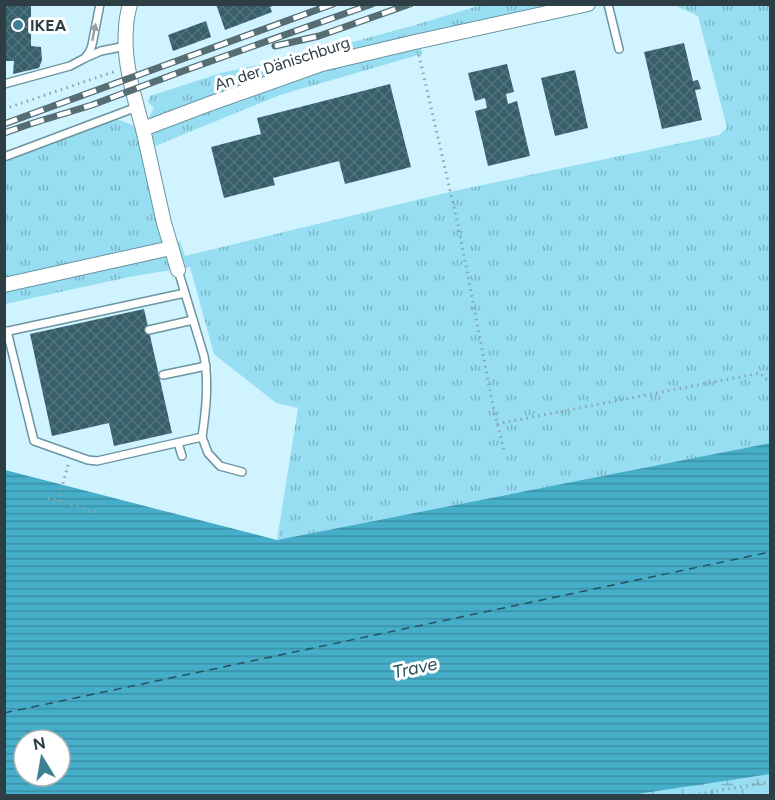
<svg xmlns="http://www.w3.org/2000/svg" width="775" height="800" font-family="Figtree,sans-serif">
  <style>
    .grass { fill: url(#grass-tufts) }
    .wetland { fill: url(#wetland-marsh) }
    .water { fill: url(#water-rules); fill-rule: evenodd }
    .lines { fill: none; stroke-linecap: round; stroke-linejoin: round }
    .ferry { stroke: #25525e; stroke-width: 1.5; stroke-dasharray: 8 6; stroke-linecap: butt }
    .building { fill: url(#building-cross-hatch) }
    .service-casing { stroke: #6a95a1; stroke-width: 10 }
    .minor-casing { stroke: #6a95a1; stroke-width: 16 }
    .path { stroke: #89a5ad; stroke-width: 3; stroke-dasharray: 1.5 4.5; stroke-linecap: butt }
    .service { stroke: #fff; stroke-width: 7 }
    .minor { stroke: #fff; stroke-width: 14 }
    .rail-casing { stroke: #566d74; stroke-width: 7 }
    .rail { stroke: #fff; stroke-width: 4.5; stroke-dasharray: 14; stroke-linecap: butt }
    .oneway { fill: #969fa2 }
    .poi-dot { fill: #3e8092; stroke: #fff; stroke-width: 2 }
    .labels { text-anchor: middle; stroke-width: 6; stroke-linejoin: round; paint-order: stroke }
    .poi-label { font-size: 16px; font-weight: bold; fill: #2d3f44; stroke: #fff; text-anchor: start }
    .street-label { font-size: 16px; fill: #2d3f44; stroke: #fff }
    .water-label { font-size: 18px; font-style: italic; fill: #25525e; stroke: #fff }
  </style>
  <defs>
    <pattern id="grass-tufts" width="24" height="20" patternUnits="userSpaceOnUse" patternTransform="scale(1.5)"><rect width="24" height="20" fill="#97def2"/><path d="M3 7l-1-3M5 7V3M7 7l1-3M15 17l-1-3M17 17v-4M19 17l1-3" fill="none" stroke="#7cb5c6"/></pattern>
    <pattern id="wetland-marsh" width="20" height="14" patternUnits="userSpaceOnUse" patternTransform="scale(1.5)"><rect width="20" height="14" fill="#97def2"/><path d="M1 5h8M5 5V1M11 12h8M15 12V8" fill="none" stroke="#7cb5c6"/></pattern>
    <pattern id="water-rules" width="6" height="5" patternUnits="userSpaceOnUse" patternTransform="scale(1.5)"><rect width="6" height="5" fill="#46aec8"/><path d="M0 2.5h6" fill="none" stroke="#3b8fa4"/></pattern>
    <pattern id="building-cross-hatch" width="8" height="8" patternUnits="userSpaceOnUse" patternTransform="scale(1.5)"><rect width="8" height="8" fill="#365f6a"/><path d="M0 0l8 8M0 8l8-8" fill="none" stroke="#52737d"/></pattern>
  </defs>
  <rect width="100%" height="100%" fill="#d0f4ff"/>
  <polygon class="grass" points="481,5 555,5 418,36 422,54 280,95 148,149 171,247 180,241 185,256 454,191 719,135 727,128 698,16 674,5 770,5 770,443 277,540 298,408 276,403 214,354 190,267 134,276 5,304 5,162 117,119 143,129 154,108 148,102 150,96 221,73 320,51 415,25"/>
  <polygon class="wetland" points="770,774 770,795 624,795"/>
  <path class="water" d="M770,443v331l-146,22 -619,-1v-325l272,70zM24,740h36v36h-36z"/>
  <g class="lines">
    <polyline class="ferry" points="4,713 770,552"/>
  </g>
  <g class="building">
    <polygon points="4,4 31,4 31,46 41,47 42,60 39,68 13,74 14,61 4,61"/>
    <polygon points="216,4 276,4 276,5 270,7 272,12 225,30"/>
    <polygon points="206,21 211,37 173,51 168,35"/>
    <polygon points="684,43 693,81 698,80 701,89 695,90 702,120 662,129 644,52"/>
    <polygon points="507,64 514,92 506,94 508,104 517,101 530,156 488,166 475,111 487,108 485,98 475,101 468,73"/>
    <polygon points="575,70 588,128 555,136 541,78"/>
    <polygon points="390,84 411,167 345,184 339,161 273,178 275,185 224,198 211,147 261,134 257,118"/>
    <polygon points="144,309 172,433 114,446 109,423 52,436 30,334"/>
  </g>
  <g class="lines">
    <defs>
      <g id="service">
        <polyline points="608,4 619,49"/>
        <polyline points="85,58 90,51 92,45 100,4"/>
        <polyline points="4,84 70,66 85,58 101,51 126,46"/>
        <polyline points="4,157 137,107"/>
        <polyline points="149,330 193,320"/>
        <path d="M7,331l27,110 54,19 9,1 105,-24c4,-27 7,-55 2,-81l-26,-86"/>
        <polyline points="4,332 185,293"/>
        <polyline points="163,375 206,366"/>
        <polyline points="202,437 208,453 220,466 242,472"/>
        <polyline points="178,443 182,456"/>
      </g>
      <g id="minor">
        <path d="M130,4c-2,8 -4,16 -4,24 -3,34 8,68 17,101"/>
        <polyline points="178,270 164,223 143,129 209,104 322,64 415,42 588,4"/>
        <polyline points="4,285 171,248"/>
      </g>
    </defs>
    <use href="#service" class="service-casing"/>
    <use href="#minor" class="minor-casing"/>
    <g class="path">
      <polyline points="419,55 458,225 494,411 504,450"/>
      <polyline points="4,109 116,71"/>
      <polyline points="497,424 760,373 770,383"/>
      <polyline points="48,498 97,512"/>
      <polyline points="58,501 69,462"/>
      <polyline points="687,796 770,782"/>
    </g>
    <use href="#service" class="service"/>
    <use href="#minor" class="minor"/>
    <defs>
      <g id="rail">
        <polyline points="275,46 319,36 410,4"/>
        <polyline points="4,124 333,4"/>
        <polyline points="4,133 30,124 92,105 183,71 372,4"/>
      </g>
    </defs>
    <use href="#rail" class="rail-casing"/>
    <use href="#rail" class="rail"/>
  </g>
  <defs><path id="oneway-solid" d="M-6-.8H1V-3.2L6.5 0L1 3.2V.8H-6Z" transform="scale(1.5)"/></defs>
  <use class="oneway" href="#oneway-solid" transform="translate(94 32) rotate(-79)"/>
  <circle class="poi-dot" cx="18" cy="25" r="6"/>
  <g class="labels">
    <g class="poi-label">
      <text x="30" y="31">IKEA</text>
    </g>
    <g class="street-label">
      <text transform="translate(282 63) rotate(-18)" y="6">An der Dänischburg</text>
    </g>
    <g class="water-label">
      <text transform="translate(415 668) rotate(-12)" y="6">Trave</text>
    </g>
  </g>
  <rect width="775" height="800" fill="none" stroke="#2d3f44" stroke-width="12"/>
  <g transform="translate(42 758) rotate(349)"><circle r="28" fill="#ffffff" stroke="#abb2b4" stroke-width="1.5"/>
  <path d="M0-4.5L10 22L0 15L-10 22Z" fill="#3e8092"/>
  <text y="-9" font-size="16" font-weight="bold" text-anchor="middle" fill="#2d3f44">N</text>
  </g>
</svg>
